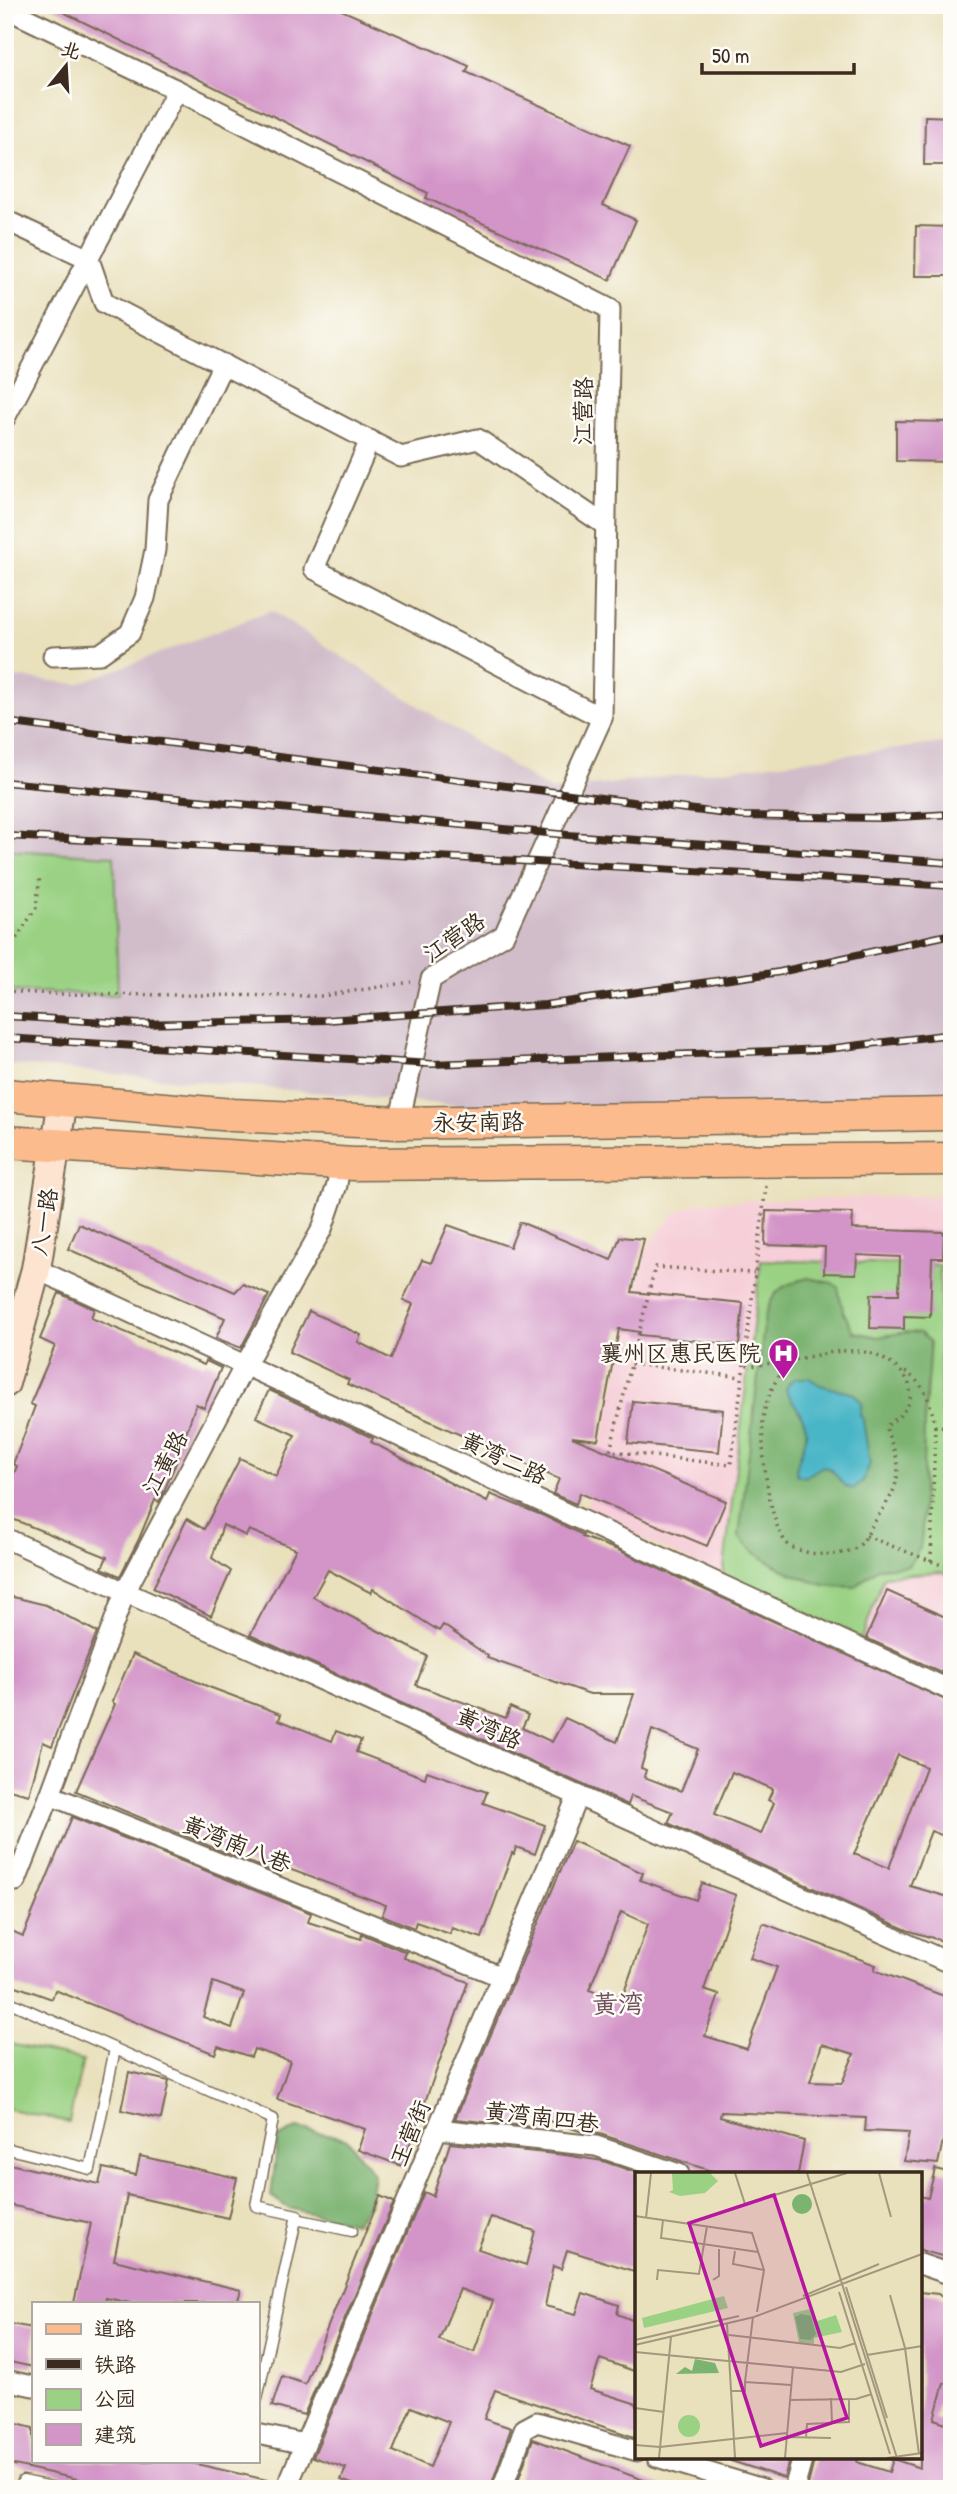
<svg xmlns="http://www.w3.org/2000/svg" width="957" height="2494" font-family="'Patrick Hand','LXGW WenKai TC',sans-serif">
  <style>
    .built { fill: #f6cfd8 }
    .industrial { fill: #d1bdca }
    .green { fill: #9ad183; stroke: #6a7e50; stroke-width: 2 }
    .forest { fill: #7bb371; stroke: #5b6e48; stroke-width: 2 }
    .water { fill: #4ab6c7; stroke: #427072; stroke-width: 2 }
    .building { fill: #d394c8; fill-rule: evenodd }
    .lines { fill: none; stroke-linecap: round; stroke-linejoin: round }
    .lane-casing { stroke: #786a55; stroke-width: 13 }
    .street-casing { stroke: #786a55; stroke-width: 23 }
    .secondary-casing { stroke: #786a55; stroke-width: 32 }
    .primary-casing { stroke: #786a55; stroke-width: 35 }
    .path { stroke: #786a55; stroke-width: 3.5; stroke-dasharray: 2 5; stroke-linecap: butt }
    .lane { stroke: #fff; stroke-width: 10 }
    .street { stroke: #fff; stroke-width: 19 }
    .secondary { stroke: #fde4d1; stroke-width: 28 }
    .primary { stroke: #fbbb8d; stroke-width: 32 }
    .rail-casing { stroke: #3b2a1e; stroke-width: 8 }
    .rail { stroke: #fdfcf7; stroke-width: 5; stroke-dasharray: 16; stroke-linecap: butt }
    .labels { text-anchor: middle; stroke-width: 5; stroke-linejoin: round; paint-order: stroke }
    .street-label { font-size: 23px; fill: #3b2a1e; stroke: #fdfcf7 }
    .poi-label { font-size: 23px; fill: #3b2a1e; stroke: #fdfcf7; text-anchor: end }
    .quarter-label { font-size: 26px; fill: #704f5a; stroke: #fdfcf7 }
    .inset-road { fill: none; stroke: #a3977d; stroke-width: 2 }
    .view { fill: #b5179e; fill-opacity: 0.15; stroke: #b5179e; stroke-width: 3.5 }
    .inset-edge { fill: none; stroke: #3b2a1e; stroke-width: 3.5 }
  </style>
  <rect width="100%" height="100%" fill="#fdfcf7"/>
  <filter id="ink" filterUnits="userSpaceOnUse"><feTurbulence type="fractalNoise" baseFrequency=".0143" numOctaves="2"/><feDisplacementMap in="SourceGraphic" scale="14" xChannelSelector="R" yChannelSelector="G"/><feConvolveMatrix kernelMatrix="1 2 1 2 8 2 1 2 1" color-interpolation-filters="sRGB"/></filter>
  <filter id="wash" filterUnits="userSpaceOnUse"><feTurbulence type="fractalNoise" baseFrequency=".00686" numOctaves="4" result="noise"/><feDisplacementMap in="SourceGraphic" scale="28" xChannelSelector="R" yChannelSelector="G"/><feGaussianBlur stdDeviation="1.57" result="paint"/><feColorMatrix in="noise" values="0 0 0 0 0 0 0 0 0 0 0 0 0 0 0 0 0 1.4 0 .05"/><feComposite in="paint" operator="in"/></filter>
  <g filter="url(#wash)">
    <rect width="100%" height="100%" fill="#e9e0bc"/>
    <polygon class="built" points="952,1195 952,1680 585,1513 647,1247 674,1213 702,1202"/>
    <polygon class="industrial" points="271,611 551,791 952,742 952,1117 713,1129 5,1064 5,676 78,684"/>
    <g class="green">
      <polygon points="5,850 114,856 118,995 5,991"/>
      <polygon points="761,1260 940,1265 941,1414 952,1415 952,1576 942,1572 884,1576 862,1639 723,1576"/>
      <polygon points="5,2043 83,2060 69,2122 5,2108"/>
    </g>
    <g class="forest">
      <path d="M808,1278l24,5 6,4 5,24 11,21 24,5 28,-5 14,1 10,9 -6,84 -2,106 -2,16 -12,18 -31,2 -22,19c-11,-1 -24,0 -34,-3 -24,-6 -68,-27 -82,-47l26,-220c8,-28 17,-32 43,-39z"/>
      <path d="M952,1494v56c-10,-15 -9,-41 0,-56z"/>
      <polygon points="297,2128 346,2138 374,2174 369,2205 354,2223 288,2208 271,2196 278,2138"/>
    </g>
    <path class="water" d="M796,1378h13l11,7 34,9 8,9 -2,11 3,6 7,44 -7,17 -10,8c-16,-3 -14,-19 -30,-23l-18,11 -9,-3c0,-14 8,-25 10,-38 3,-16 -13,-32 -20,-46l3,-7z"/>
    <g id="blocks">
      <g class="building">
        <polygon points="49,5 330,5 469,66 466,72 630,146 603,205 636,220 610,280 426,198 428,193"/>
        <polygon points="925,116 952,117 952,165 924,165"/>
        <polygon points="916,226 952,227 952,276 915,276"/>
        <polygon points="896,421 952,422 952,462 896,461"/>
        <polygon points="766,1211 853,1213 852,1229 944,1232 943,1258 932,1258 930,1317 904,1316 904,1329 870,1328 871,1294 899,1294 900,1257 857,1255 856,1274 824,1273 825,1247 765,1245"/>
        <polygon points="520,1222 611,1260 620,1237 644,1239 632,1292 743,1303 739,1345 639,1335 640,1332 619,1329 598,1440 572,1437 726,1501 707,1546 580,1493 576,1504 553,1494 559,1479 347,1384 349,1380 289,1352 309,1311 361,1335 358,1342 391,1359 413,1304 403,1300 422,1260 431,1263 448,1225 510,1247"/>
        <polygon points="79,1224 235,1292 243,1284 269,1295 241,1348 216,1338 225,1318 68,1249"/>
        <polygon points="59,1293 94,1309 91,1318 204,1365 206,1361 221,1368 204,1408 196,1404 175,1465 162,1496 159,1502 155,1500 139,1539 120,1576 102,1568 107,1557 5,1516 5,1496 17,1466 13,1464 35,1406 30,1404 55,1346 40,1339"/>
        <path d="M269,1390l104,48 -2,4 116,60 3,-8 54,22 39,19 -1,2 36,13 334,153v136l-21,-8 -21,55 42,12v46l-45,-14 -239,-107 5,-11 -42,-16 -3,9 -378,-170 46,-86 -47,-19 -3,6 -23,-11 -11,33 19,13 -20,45 -58,-28 34,-69 17,10 36,-71 36,18 19,-41 -39,-18zM328,1570l43,23 2,-4 66,42 4,-6 45,31 -1,2 103,36h44l-17,48 -52,-24 -13,24 -30,-14 6,-13 -18,-8 -4,11 -90,-33 11,-29 -114,-59zM652,1730l46,19 -17,42 -37,-14 2,-7 -5,-2zM898,1755l28,12 -37,101 -35,-14zM732,1772l41,17 -5,11 6,3 -13,31 -47,-19z"/>
        <polygon points="633,1401 723,1410 719,1452 628,1443"/>
        <polygon points="887,1591 952,1620 952,1677 866,1638"/>
        <polygon points="5,1595 46,1605 97,1632 52,1746 43,1742 29,1795 5,1789"/>
        <polygon points="133,1654 209,1687 281,1714 279,1720 332,1741 336,1731 361,1740 356,1752 425,1778 427,1771 487,1792 483,1803 545,1825 535,1854 516,1847 514,1854 512,1853 482,1938 452,1928 450,1934 416,1922 414,1928 382,1915 386,1905 281,1866 278,1874 76,1791 115,1704 112,1702"/>
        <path d="M72,1817l239,96 -3,9 53,17 1,-5 44,18 -2,6 64,24 -66,184 -44,-16 7,-21 -88,-30 13,-38 -36,-12 -3,8 -33,-11 -3,8 -160,-64 -3,9 -47,-17v-54l18,8zM213,1982l31,11 -12,35 -29,-11z"/>
        <path d="M573,1841l70,32 -3,7 56,20 6,-17 34,12 -32,95 15,5 -14,41 42,13 30,-82 -27,-9 13,-35 113,42 -2,5 78,29v133l-7,-1 -7,33 -34,-3 5,-28 -44,-2 1,-13 -145,-6 -1,5 84,24 -6,33h-78l-120,-40 -17,-2 -46,-15 -4,10 -78,-8zM621,1912l27,12 -27,77 -32,-11zM822,2044l32,10 -12,29 -32,-1z"/>
        <polygon points="129,2072 169,2081 161,2119 121,2110"/>
        <path d="M450,2143l115,12 38,6 34,12v99l-70,-22 -6,19 -8,-3 -8,40 31,8 7,-21 36,12 -2,9 20,8v50l-37,-13 -10,30 47,15v34l-142,-48 -11,29 27,9 -21,61h-125l-24,-9 5,-12 -33,-11 111,-265 9,4zM491,2217l44,14 -9,34 -48,-16zM460,2289l33,12 -19,51 -35,-12zM411,2407l38,15 -19,45 -37,-16z"/>
        <polygon points="140,2156 237,2178 228,2218 127,2195 114,2260 241,2290 237,2303 130,2303 106,2298 105,2303 74,2303 91,2223 5,2204 5,2163 99,2184 103,2168 136,2175"/>
        <polygon points="935,2169 952,2173 952,2259 920,2250 920,2196 928,2198"/>
        <polygon points="380,2196 394,2202 304,2415 272,2406 282,2376 305,2384"/>
        <polygon points="920,2292 938,2294 952,2305 952,2385 944,2383 934,2419 952,2425 952,2489 807,2489 815,2457 858,2457 857,2462 889,2472 893,2459 920,2468"/>
        <polygon points="5,2323 33,2328 33,2367 5,2361"/>
        <polygon points="5,2421 33,2428 33,2461 183,2461 276,2482 274,2489 122,2489 5,2463"/>
        <polygon points="533,2439 662,2487 662,2489 515,2489"/>
        <polygon points="732,2457 790,2457 784,2478 731,2461"/>
      </g>
    </g>
  </g>
  <g filter="url(#ink)">
    <use href="#blocks" fill-opacity="0" stroke="#786a55" stroke-width="2"/>
    <g class="lines">
      <defs>
        <g id="lane">
          <polyline points="5,2000 273,2119 256,2206 297,2215 257,2399"/>
          <polyline points="5,2148 90,2169 115,2049"/>
          <polyline points="296,2219 352,2231"/>
          <polyline points="22,2489 23,2481 61,2489"/>
        </g>
        <g id="street">
          <polyline points="5,8 177,90 610,309 602,718 504,935 431,979 399,1123"/>
          <polyline points="5,220 89,259 104,303 401,457 478,439 605,525"/>
          <polyline points="5,418 177,90"/>
          <polyline points="370,440 314,569 602,718"/>
          <polyline points="53,656 100,654 130,633 145,598 155,550 158,500 223,364"/>
          <polyline points="36,1269 952,1691"/>
          <polyline points="5,1538 952,1964"/>
          <polyline points="50,1795 125,1592 245,1365 322,1229 337,1185 340,1163"/>
          <polyline points="5,1878 16,1881 50,1795 502,1977"/>
          <polyline points="438,2129 596,2146 679,2174"/>
          <polyline points="920,2264 952,2275"/>
          <polyline points="5,2380 33,2386"/>
          <polyline points="257,2434 305,2444"/>
          <polyline points="657,2457 763,2489"/>
          <polyline points="286,2489 578,1795"/>
          <polyline points="502,2489 524,2429 537,2422 637,2451"/>
          <polyline points="794,2489 803,2457"/>
        </g>
        <polyline id="secondary" points="5,1383 36,1269 63,1100"/>
        <g id="primary">
          <polyline points="5,1095 233,1115 399,1123 952,1114"/>
          <polyline points="5,1142 354,1164 952,1159"/>
        </g>
      </defs>
      <use href="#lane" class="lane-casing"/>
      <use href="#street" class="street-casing"/>
      <use href="#secondary" class="secondary-casing"/>
      <use href="#primary" class="primary-casing"/>
      <g class="path">
        <polyline points="5,956 36,908 40,877"/>
        <polyline points="5,991 52,994 322,996 411,982"/>
        <path d="M766,1186l-22,178 8,2c19,-3 37,-5 55,-9 37,-7 60,-14 92,13 13,10 16,31 3,43 -5,6 -11,8 -16,14 3,13 12,28 12,41 -1,24 -11,34 -23,53 -6,8 -9,20 -18,26 -16,11 -50,9 -67,-1 -22,-15 -31,-108 -26,-133 4,-19 13,-38 26,-52"/>
        <polyline points="631,1364 742,1377"/>
        <polyline points="744,1364 731,1465 610,1451 655,1267 754,1273"/>
        <path d="M905,1372c21,12 26,32 30,54l17,1"/>
        <polyline points="866,1536 952,1569"/>
        <polyline points="931,1561 935,1426"/>
      </g>
      <use href="#lane" class="lane"/>
      <use href="#street" class="street"/>
      <use href="#secondary" class="secondary"/>
      <use href="#primary" class="primary"/>
      <defs>
        <g id="rail">
          <polyline points="5,722 742,816 881,818 952,814"/>
          <polyline points="5,782 568,835 952,863"/>
          <polyline points="5,836 519,861 952,886"/>
          <polyline points="5,1016 138,1024 327,1020 545,1005 780,972 952,934"/>
          <polyline points="5,1038 432,1064 827,1049 952,1034"/>
        </g>
      </defs>
      <use href="#rail" class="rail-casing"/>
      <use href="#rail" class="rail"/>
    </g>
  </g>
  <defs>
    <symbol id="hospital-pin" viewBox="-11 -11 22 30"><path d="M0 17L-7.5 6A9.5 9.5 0 1 1 7.5 6Z" fill="#b5179e" stroke="#fdfcf7"/><path d="M-5-5h3v3.5h4V-5h3V5h-3V1.5h-4V5h-3Z" fill="#fff"/></symbol>
  </defs>
  <g fill-rule="evenodd">
    <use href="#hospital-pin" x="766" y="1336" width="35" height="47"/>
  </g>
  <g class="labels">
    <g class="street-label">
      <text transform="translate(583 411) rotate(-89)" y="8">江营路</text>
      <text transform="translate(454 937) rotate(-34)" y="8">江营路</text>
      <text transform="translate(478 1122) rotate(-1)" y="8">永安南路</text>
      <text transform="translate(44 1222) rotate(-81)" y="8">八一路</text>
      <text transform="translate(504 1458) rotate(25)" y="8">黄湾二路</text>
      <text transform="translate(165 1463) rotate(-62)" y="8">江黄路</text>
      <text transform="translate(489 1728) rotate(24)" y="8">黄湾路</text>
      <text transform="translate(237 1844) rotate(22)" y="8">黄湾南八巷</text>
      <text transform="translate(542 2117) rotate(7)" y="8">黄湾南四巷</text>
      <text transform="translate(410 2133) rotate(-67)" y="8">王营街</text>
    </g>
    <g class="poi-label">
      <text x="761" y="1361">襄州区惠民医院</text>
    </g>
    <g class="quarter-label">
      <text x="618" y="2013">黄湾</text>
    </g>
  </g>
  <g transform="translate(635 2172)">
    <rect width="287" height="287" fill="#e9e0bc"/>
    <path d="M37,1h38l8,8 -13,12 -25,3 -11,-4 4,-2zM89,124l4,12 -84,20 -2,-10zM175,137l4,13 22,-7 6,17 -28,6v6l-15,-1 -6,-30zM43 254a11 11 0 1 1 22 0a11 11 0 1 1-22 0Z" fill="#9ad183"/>
    <path d="M157 32a10 10 0 1 1 20 0a10 10 0 1 1-20 0ZM166,142l10,2 5,18 -5,6 -11,-1 -5,-22zM60,187l20,4 4,10 -43,1 9,-7 7,4z" fill="#7bb371"/>
    <path class="inset-road" d="M100,1l10,31 102,-31M172,1l90,285M244,1l12,44M0,44l117,17 12,37 -7,42M11,46l5,-45M28,48l-2,18 97,14M100,79l-2,13 31,6M22,108l1,-10 41,4 8,-48M78,108l6,-4v-27M211,115l41,131M204,120l51,162M255,123l15,53 14,106M168,124l76,-32M92,151l8,135M94,163l111,13 16,-5M0,168l104,-24M0,173l119,-28 168,-63M0,180l206,20 24,-8M232,183l55,-9M110,210l8,-65M97,219h13v-9l46,3M196,226l1,25M155,228l66,-1 16,-5M0,236l29,4M152,265l44,1M171,266l1,-14 42,-2v-23M0,273l25,2 127,-14M24,286l12,-121M150,286l8,-91M252,286l35,-5"/>
    <path class="view" d="M139,23l73,223 -86,28 -72,-223z"/>
    <rect width="287" height="287" class="inset-edge"/>
  </g>
  <rect width="957" height="2494" fill="none" stroke="#fdfcf7" stroke-width="28"/>
  <rect x="32" y="2302" width="228" height="161" fill="#fdfcf7" stroke="#afa8a0" stroke-width="2"/>
  <rect x="46" y="2324" width="35" height="10" fill="#fbbb8d" stroke="#afa8a0" stroke-width="2"/>
  <text x="94" y="2336" font-size="21" fill="#3b2a1e">道路</text>
  <rect x="46" y="2359" width="35" height="10" fill="#3b2a1e" stroke="#afa8a0" stroke-width="2"/>
  <text x="94" y="2372" font-size="21" fill="#3b2a1e">铁路</text>
  <rect x="46" y="2389" width="35" height="21" fill="#9ad183" stroke="#afa8a0" stroke-width="2"/>
  <text x="94" y="2406" font-size="21" fill="#3b2a1e">公园</text>
  <rect x="46" y="2424" width="35" height="21" fill="#d394c8" stroke="#afa8a0" stroke-width="2"/>
  <text x="94" y="2442" font-size="21" fill="#3b2a1e">建筑</text>
  <g transform="translate(66 66) rotate(18)" stroke="#fdfcf7" stroke-width="5" paint-order="stroke">
  <path d="M0-5L12 26L0 18L-12 26Z" fill="#3b2a1e"/>
  <text y="-10" font-size="19" font-weight="bold" text-anchor="middle" fill="#3b2a1e">北</text>
  </g>
  <path d="M702 63v10h152v-10" fill="none" stroke="#3b2a1e" stroke-width="3.5"/>
  <text x="712" y="63" font-size="21" fill="#3b2a1e" stroke="#fdfcf7" stroke-width="5" paint-order="stroke">50 m</text>
</svg>
